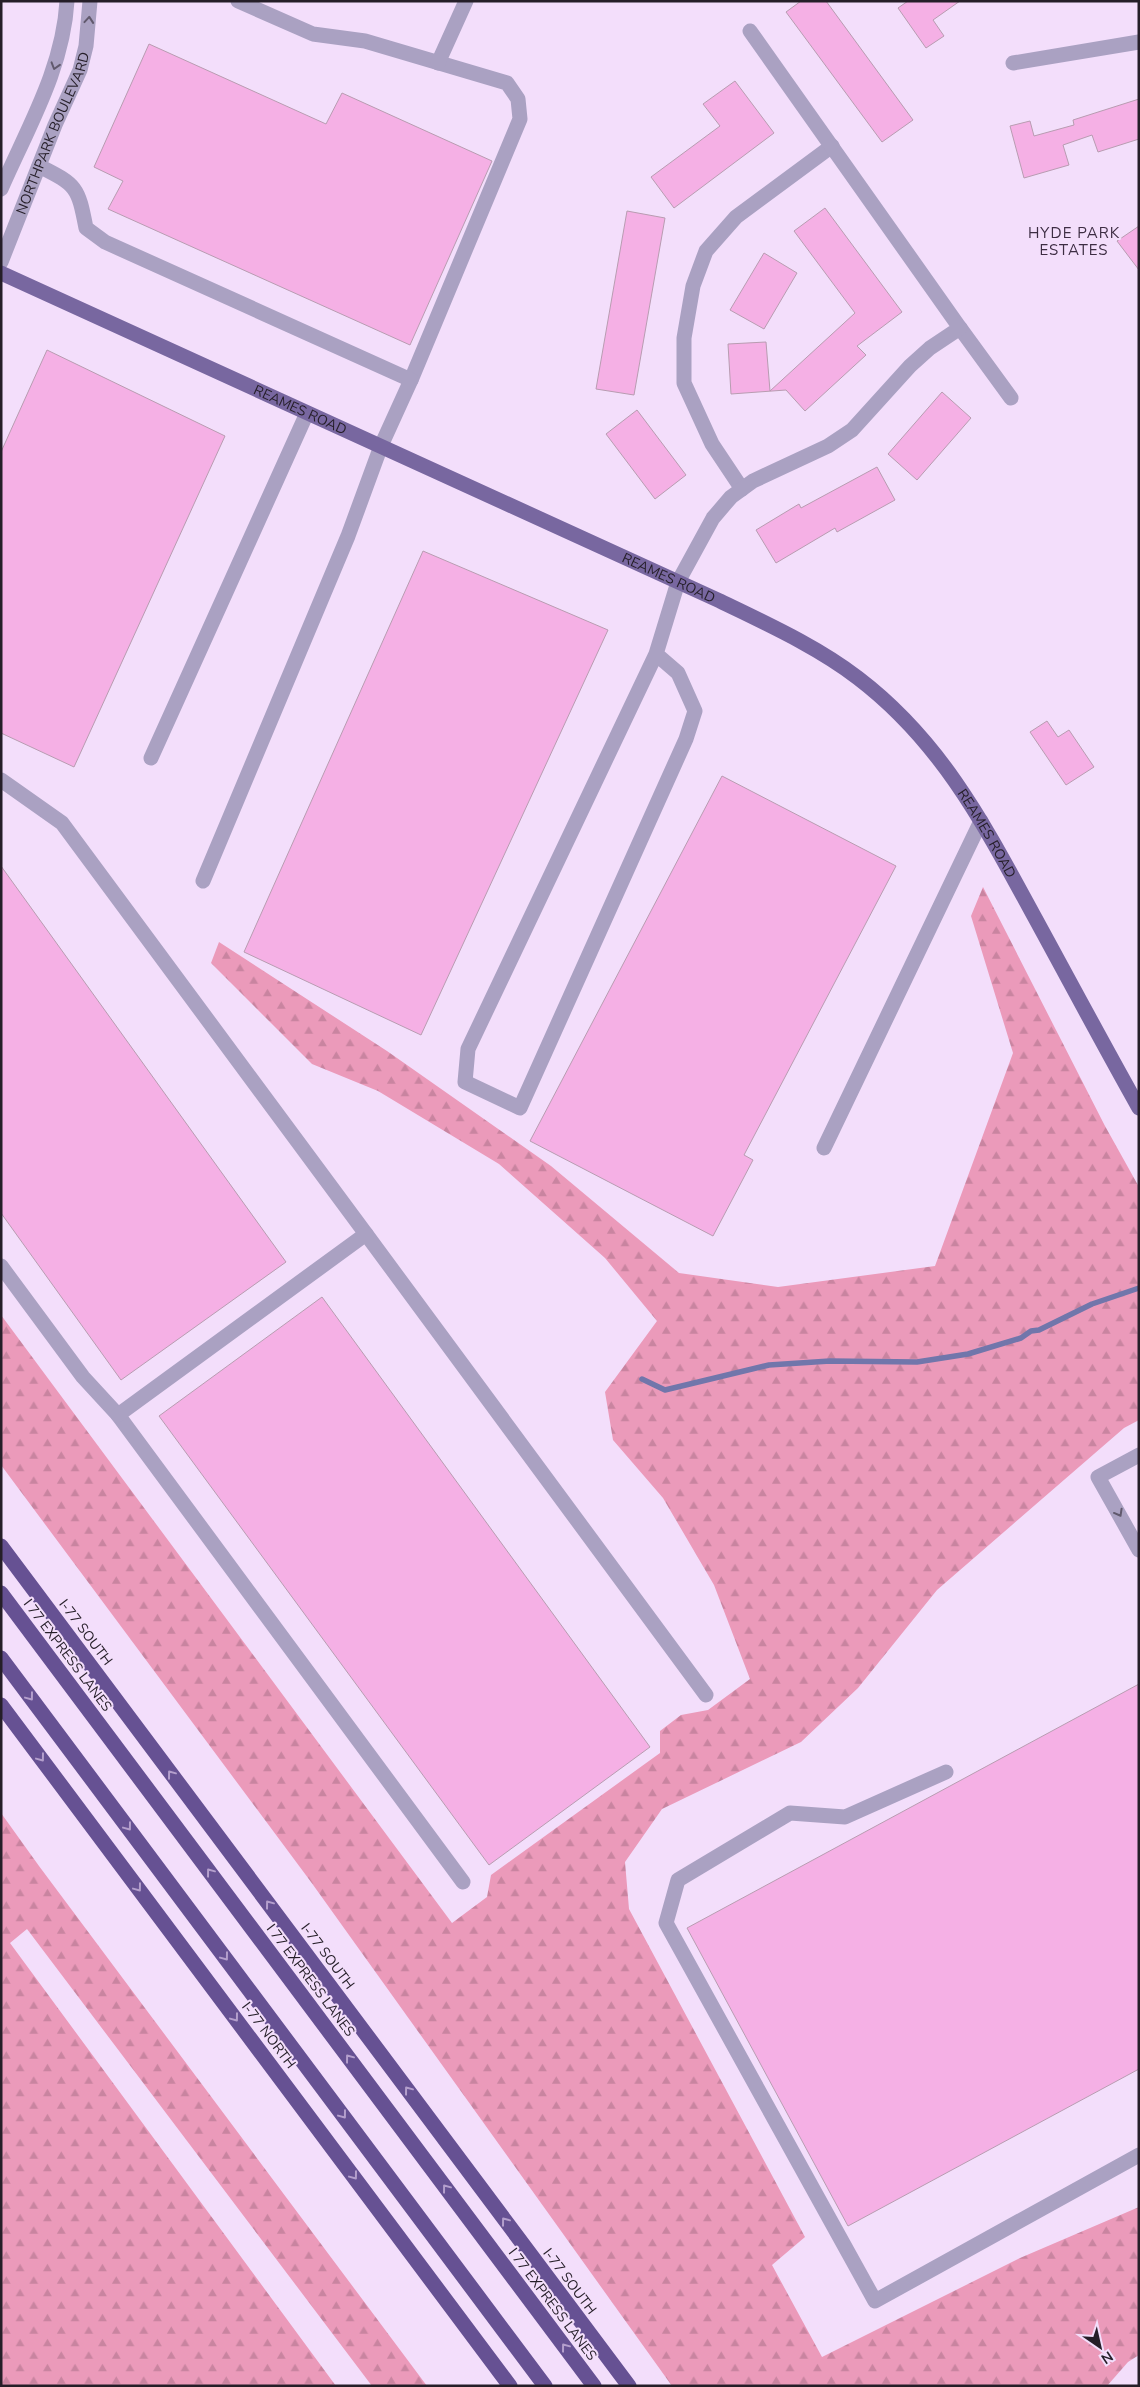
<svg xmlns="http://www.w3.org/2000/svg" width="1140" height="2387" font-family="'Nunito Sans',sans-serif">
  <style>
    .forest { fill: url(#forest-firs) }
    .lines { fill: none; stroke-linecap: round; stroke-linejoin: round }
    .stream { stroke: #7176ab; stroke-width: 5.5 }
    .building { fill: #f5b0e5; stroke: #b89cb1 }
    .minor { stroke: #aaa1c2; stroke-width: 15 }
    .major { stroke: #7867a0; stroke-width: 15 }
    .highway { stroke: #665193; stroke-width: 15 }
    .oneway { stroke: #61596d }
    .oneway2 { stroke: #b49fcc }
    .labels { text-anchor: middle; stroke-width: 4; stroke-linejoin: round; paint-order: stroke }
    .street-label { font-size: 14px; fill: #251e28; stroke: #f3defb }
    .neighbourhood-label { font-size: 15px; letter-spacing: 1px; fill: #3d2d43; stroke: #f3defb }
  </style>
  <defs>
    <pattern id="forest-firs" width="22" height="20" patternUnits="userSpaceOnUse" patternTransform="scale(1.25)"><rect width="22" height="20" fill="#eb9aba"/><path d="M5 1l3.5 6h-7zM16 11l3.5 6h-7z" fill="#c984a0"/></pattern>
  </defs>
  <rect width="100%" height="100%" fill="#f3defb"/>
  <g class="forest">
    <polygon points="983,887 1105,1126 1139,1187 1139,1420 1124,1428 937,1590 858,1688 801,1742 662,1809 625,1862 629,1909 805,2237 772,2265 822,2357 1020,2258 1139,2207 1139,2355 1128,2362 1107,2386 672,2386 311,1882 1,1465 1,1315 452,1923 487,1897 491,1875 660,1753 660,1731 681,1715 708,1710 750,1679 714,1585 663,1498 613,1440 605,1392 657,1321 605,1258 499,1164 378,1091 312,1064 211,963 219,942 387,1051 551,1166 679,1273 778,1287 935,1266 1013,1053 971,916"/>
    <polygon points="1,1813 39,1866 427,2386 372,2386 27,1929 10,1943 336,2386 1,2386"/>
  </g>
  <g class="lines">
    <polyline class="stream" points="642,1379 665,1390 769,1365 830,1361 917,1362 968,1354 1021,1338 1031,1331 1039,1330 1092,1304 1139,1288"/>
  </g>
  <g class="building">
    <polygon points="801,1 826,1 913,120 882,142 786,12"/>
    <polygon points="908,1 960,1 933,20 944,36 926,48 898,8"/>
    <polygon points="149,44 326,124 342,93 492,161 410,345 108,209 123,181 94,167"/>
    <polygon points="735,81 774,133 674,208 651,177 720,126 703,104"/>
    <polygon points="1139,99 1139,139 1098,152 1092,135 1063,145 1069,165 1024,178 1010,126 1030,121 1034,136 1074,125 1073,120"/>
    <polygon points="825,208 902,312 857,346 866,355 805,411 786,390 731,394 728,344 766,342 770,391 855,313 794,231"/>
    <polygon points="627,211 665,218 634,395 596,389"/>
    <polygon points="1139,226 1139,270 1117,241"/>
    <polygon points="764,253 797,273 764,329 730,310"/>
    <polygon points="47,350 225,436 74,767 1,733 1,452"/>
    <polygon points="942,392 971,418 917,480 888,454"/>
    <polygon points="637,410 686,475 655,499 606,434"/>
    <polygon points="877,467 895,500 837,532 835,528 776,563 756,530 799,504 801,508"/>
    <polygon points="423,551 608,630 421,1035 244,952"/>
    <polygon points="1047,721 1058,737 1069,730 1094,767 1066,785 1030,732"/>
    <polygon points="722,776 896,866 744,1155 753,1160 713,1236 530,1141"/>
    <polygon points="1,866 286,1262 121,1380 1,1213"/>
    <polygon points="322,1297 650,1747 489,1865 159,1416"/>
    <polygon points="1139,1684 1139,2069 848,2226 687,1928"/>
  </g>
  <g class="lines">
    <g class="minor">
      <polyline points="238,1 313,34 365,41 507,83 518,99 520,119 411,380"/>
      <polyline points="438,63 466,1"/>
      <polyline points="1013,63 1139,42"/>
      <path d="M39,166c38,19 39,21 47,62l19,14 306,138 -30,66 -33,90 -145,345"/>
      <path d="M1,189c27,-62 62,-120 66,-188"/>
      <path id="s1" d="M1,262l54,-137 25,-55 6,-24 4,-45"/>
      <polyline points="960,328 1011,398"/>
      <polyline points="742,489 712,444 684,383 684,338 693,286 706,251 736,217 832,146"/>
      <polyline points="656,654 678,673 695,711 686,739 520,1108 465,1082 468,1049 656,654 678,582 713,518 731,497 753,481 828,446 852,430 910,366 930,348 960,328 750,31"/>
      <polyline points="151,758 307,413"/>
      <polyline points="1,780 62,823 366,1234"/>
      <polyline points="824,1148 981,821"/>
      <polyline points="1,1266 83,1377 118,1415 463,1882"/>
      <polyline points="118,1415 366,1234 706,1695"/>
      <polyline points="1139,1455 1098,1477 1139,1550"/>
      <polyline points="946,1772 845,1817 790,1813 678,1880 666,1923 875,2301 1139,2155"/>
    </g>
    <path class="major" id="s2" d="M1,273l719,328c47,23 96,45 138,77 84,64 127,148 176,238 35,64 69,128 105,192"/>
    <g class="highway">
      <polyline points="1,1546 629,2386"/>
      <polyline points="1,1593 594,2386"/>
      <polyline points="1,1658 545,2386"/>
      <polyline points="1,1705 510,2386"/>
    </g>
  </g>
  <defs><path id="oneway-chevron" d="M-2-3.5L2.5 0L-2 3.5" fill="none" stroke-width="1.6" stroke-linecap="round" stroke-linejoin="round" transform="scale(1.25)"/></defs>
  <g class="oneway">
    <use href="#oneway-chevron" transform="translate(89 20) rotate(-85)"/>
    <use href="#oneway-chevron" transform="translate(55 66) rotate(107)"/>
    <use href="#oneway-chevron" transform="translate(1119 1513) rotate(61)"/>
  </g>
  <g class="oneway2">
    <use href="#oneway-chevron" transform="translate(30 1697) rotate(53)"/>
    <use href="#oneway-chevron" transform="translate(41 1758) rotate(53)"/>
    <use href="#oneway-chevron" transform="translate(171 1774) rotate(-127)"/>
    <use href="#oneway-chevron" transform="translate(128 1827) rotate(53)"/>
    <use href="#oneway-chevron" transform="translate(210 1872) rotate(-127)"/>
    <use href="#oneway-chevron" transform="translate(138 1888) rotate(53)"/>
    <use href="#oneway-chevron" transform="translate(269 1904) rotate(-127)"/>
    <use href="#oneway-chevron" transform="translate(225 1957) rotate(53)"/>
    <use href="#oneway-chevron" transform="translate(235 2018) rotate(53)"/>
    <use href="#oneway-chevron" transform="translate(349 2058) rotate(-127)"/>
    <use href="#oneway-chevron" transform="translate(408 2090) rotate(-127)"/>
    <use href="#oneway-chevron" transform="translate(343 2115) rotate(53)"/>
    <use href="#oneway-chevron" transform="translate(354 2176) rotate(53)"/>
    <use href="#oneway-chevron" transform="translate(446 2188) rotate(-127)"/>
    <use href="#oneway-chevron" transform="translate(505 2221) rotate(-127)"/>
    <use href="#oneway-chevron" transform="translate(565 2347) rotate(-127)"/>
  </g>
  <g class="labels">
    <g class="street-label">
      <text dy="5" stroke="none"><textPath href="#s1" startOffset="139">NORTHPARK BOULEVARD</textPath></text>
      <text dy="5" stroke="none"><textPath href="#s2" startOffset="329">REAMES ROAD</textPath></text>
      <text dy="5" stroke="none"><textPath href="#s2" startOffset="734">REAMES ROAD</textPath></text>
      <text dy="5" stroke="none"><textPath href="#s2" startOffset="1152">REAMES ROAD</textPath></text>
      <text transform="translate(86 1632) rotate(53)" y="5">I-77 SOUTH</text>
      <text transform="translate(68 1655) rotate(53)" y="5">I 77 EXPRESS LANES</text>
      <text transform="translate(328 1956) rotate(53)" y="5">I-77 SOUTH</text>
      <text transform="translate(311 1980) rotate(53)" y="5">I 77 EXPRESS LANES</text>
      <text transform="translate(269 2035) rotate(53)" y="5">I-77 NORTH</text>
      <text transform="translate(570 2281) rotate(53)" y="5">I-77 SOUTH</text>
      <text transform="translate(553 2304) rotate(53)" y="5">I 77 EXPRESS LANES</text>
    </g>
    <g class="neighbourhood-label">
      <text x="1074" y="238">HYDE PARK<tspan x="1074" dy="17">ESTATES</tspan></text>
    </g>
  </g>
  <rect width="1140" height="2387" fill="none" stroke="#251e28" stroke-width="5"/>
  <g transform="translate(1100 2347) rotate(146)" stroke="#f3defb" stroke-width="4" paint-order="stroke">
  <path d="M0-4L9 19L0 12L-9 19Z" fill="#251e28"/>
  <text y="-8" font-size="14" font-weight="bold" text-anchor="middle" fill="#251e28">N</text>
  </g>
</svg>
